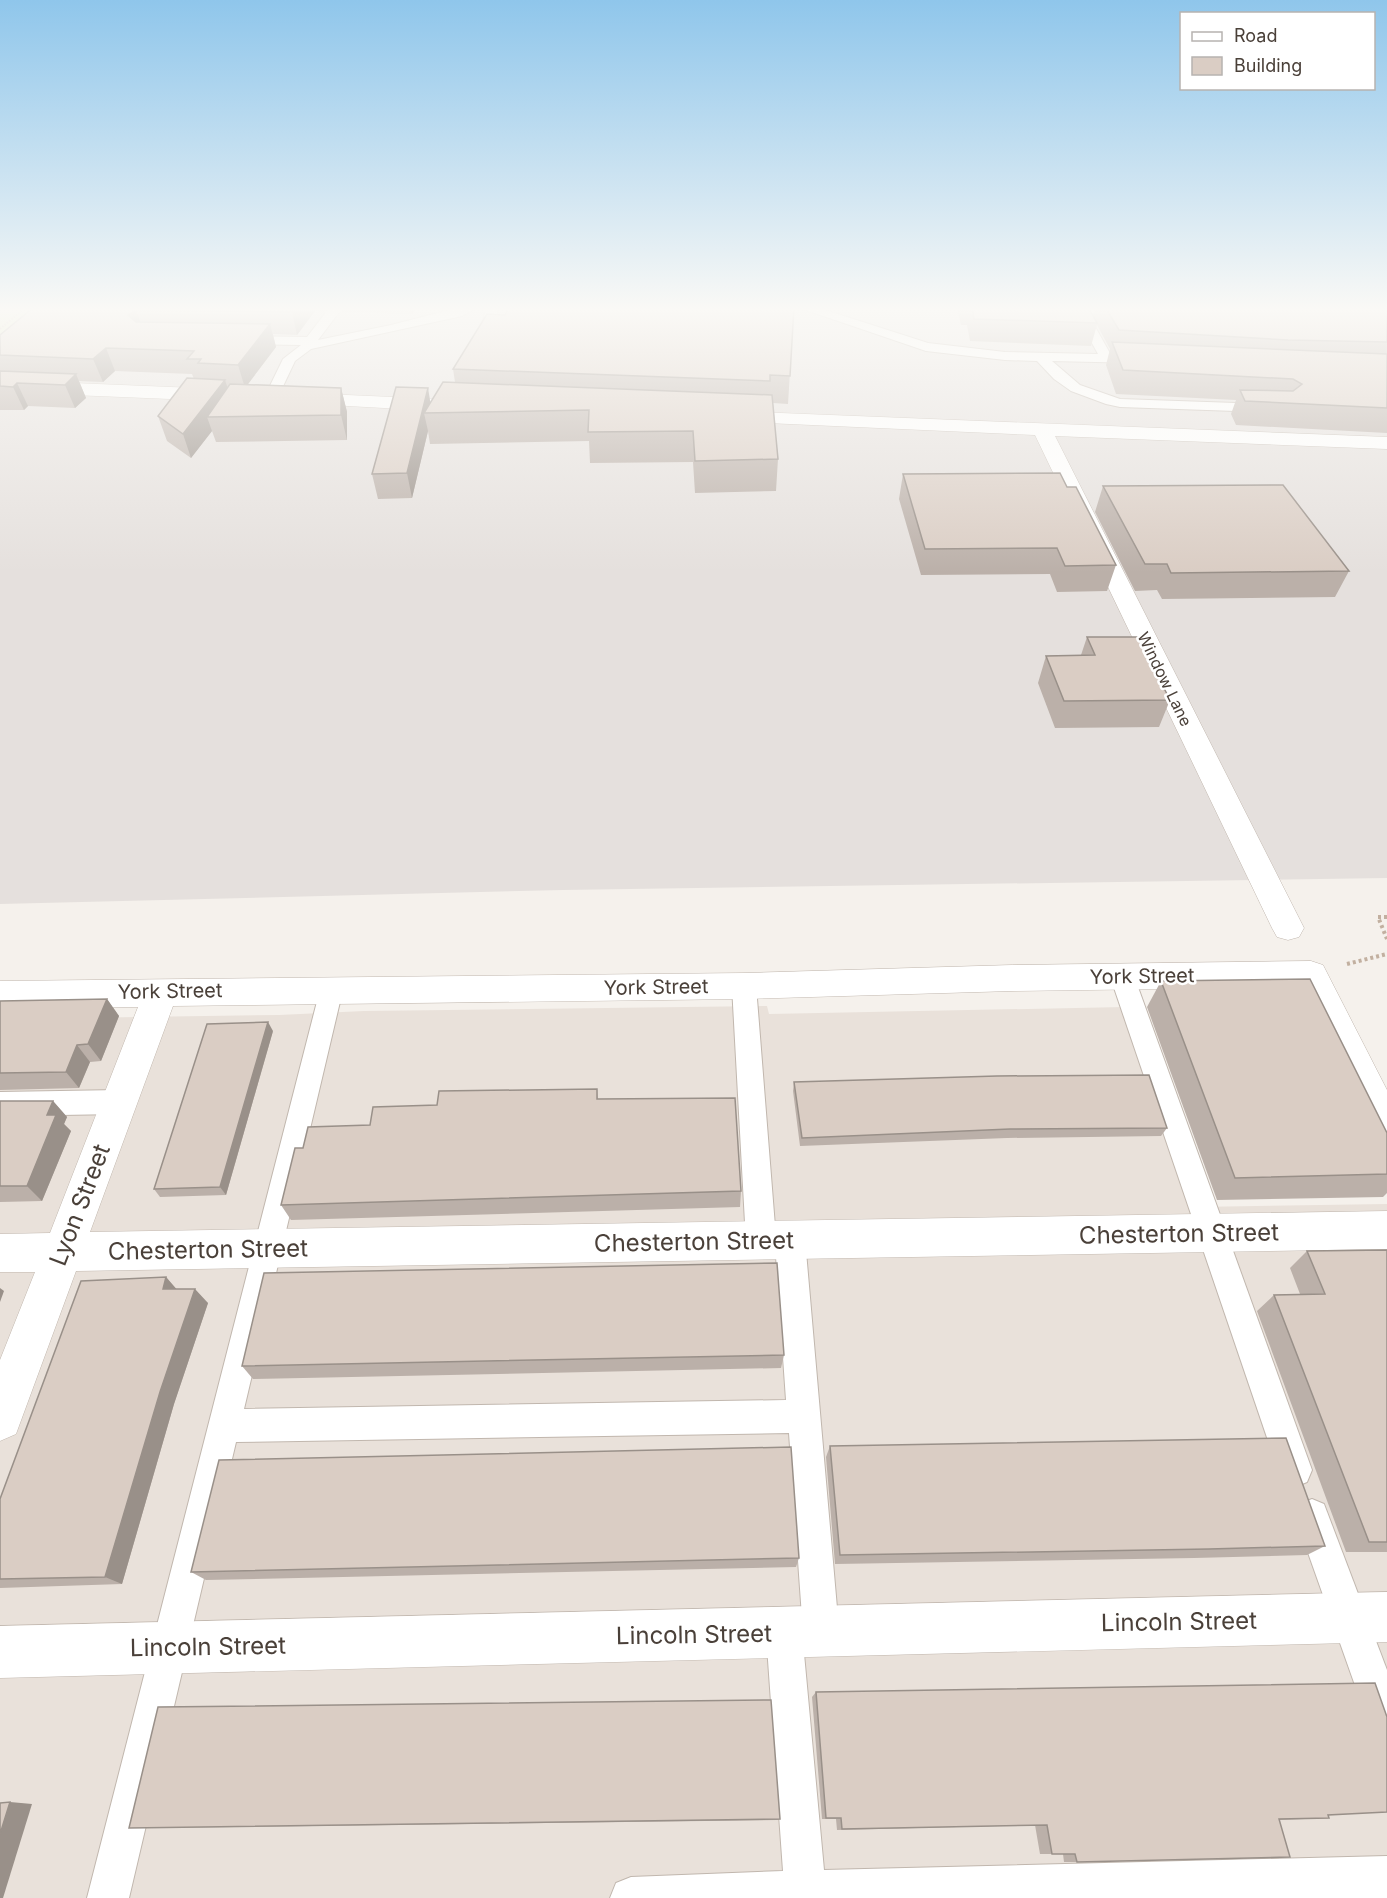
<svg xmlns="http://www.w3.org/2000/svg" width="1387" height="1898" font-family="Inter,sans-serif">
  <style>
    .residential { fill: #e9e1da }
    .industrial { fill: #e5e0dd }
    .green { fill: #dae8b6 }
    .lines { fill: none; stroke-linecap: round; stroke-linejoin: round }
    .lane-casing { stroke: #c1b7ae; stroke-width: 2 }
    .street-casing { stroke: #c1b7ae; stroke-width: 1 }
    .path-far1 { stroke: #c2b0a0; stroke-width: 2; stroke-dasharray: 1.5 1.5; stroke-linecap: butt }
    .path { stroke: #c2b0a0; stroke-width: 4; stroke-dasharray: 3 3; stroke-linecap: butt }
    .lane { fill: #fff; fill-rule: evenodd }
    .street { fill: #fff; fill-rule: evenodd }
    .wall { fill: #bbb0a9 }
    .shaded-wall { fill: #999089 }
    .building { fill: #dacdc4; stroke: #999089; stroke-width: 1.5 }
    .labels { text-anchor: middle; stroke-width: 5; stroke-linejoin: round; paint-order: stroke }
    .far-street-label { font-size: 16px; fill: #4a4039; stroke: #fff }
    .street-label { font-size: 20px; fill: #4a4039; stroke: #fff }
    .near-street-label { font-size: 24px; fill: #4a4039; stroke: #fff }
  </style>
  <rect width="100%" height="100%" fill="#f5f1ec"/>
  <polygon class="residential" points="767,1006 769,1014 1124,1007 1195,1207 1387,1204 1387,1898 0,1898 0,1019 279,1015 364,1011"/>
  <polygon class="industrial" points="54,307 1387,307 1387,878 563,890 0,904 0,358"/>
  <polygon class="green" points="0,307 34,307 0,337"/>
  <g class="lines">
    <defs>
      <g id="lane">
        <polygon points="330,307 343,307 318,340 391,325 461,307 478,307 462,316 311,349 295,361 276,401 266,401 264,398 283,359 301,345 244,344 238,340 244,336 307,337"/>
        <polygon points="486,307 498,307 493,333 484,347 480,348 474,344 481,333"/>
        <polygon points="797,307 816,307 928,343 1005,352 1098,354 1076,314 1088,307 1106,307 1089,316 1111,355 1139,355 1145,359 1139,363 1052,361 1080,385 1120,399 1265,404 1272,408 1265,412 1120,407 1106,404 1071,391 1054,379 1037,361 1005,360 926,351"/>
        <polygon points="1122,966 1131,969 1134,976 1312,1470 1307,1482 1295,1487 1283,1482 1278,1470 1110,976 1113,969"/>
        <polygon points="744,976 753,979 756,986 776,1239 780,1230 790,1226 800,1230 805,1240 839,1631 834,1644 821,1649 808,1644 803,1631 789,1433 236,1442 129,1898 87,1898 322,982 331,979 340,982 343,989 244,1409 786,1400 775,1242 771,1251 761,1255 751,1251 746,1241 732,986 735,979"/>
        <polygon points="120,1090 130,1094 133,1102 130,1110 120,1114 0,1116 0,1092"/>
        <polygon points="1312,1499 1324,1504 1387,1670 1387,1741 1373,1736 1368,1722 1295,1516 1300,1504"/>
        <polygon points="784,1614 797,1619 802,1632 824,1870 1387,1856 1387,1898 610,1898 616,1883 631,1877 783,1871 766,1632 771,1619"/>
      </g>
      <g id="street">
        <polygon points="0,380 219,389 226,391 228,395 226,399 219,401 0,392"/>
        <polygon points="301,393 438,399 445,401 447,405 445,409 438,411 294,403 292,399 294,395"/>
        <polygon points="729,411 1387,437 1387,449 1055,436 1304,928 1299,937 1288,940 1277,937 1272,928 1035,435 722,421 719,417 722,413"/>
        <polygon points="1311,961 1323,965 1387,1090 1387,1144 1374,1140 1301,987 1012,991 744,999 173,1006 90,1232 1387,1211 1387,1249 76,1271 16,1434 0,1441 0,1360 35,1272 0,1272 0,1234 50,1233 138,1007 0,1009 0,981 744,973 1012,965"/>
        <polygon points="1387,1592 1387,1642 0,1678 0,1626"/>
      </g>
    </defs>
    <use href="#lane" class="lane-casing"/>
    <use href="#street" class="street-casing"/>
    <polyline class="path-far1" points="0,329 26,307"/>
    <g class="path">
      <polyline points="1387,917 1378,917 1387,939"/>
      <polyline points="1347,964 1387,954"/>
    </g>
    <use href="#lane" class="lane"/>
    <use href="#street" class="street"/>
  </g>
  <g class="wall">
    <polygon points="34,307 327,307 324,312 315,311 297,335 273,334 276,347 248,384 341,388 347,412 347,440 216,442 212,431 191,458 167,441 158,416 194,379 192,374 115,371 103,382 79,381 86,398 75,408 28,406 24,410 0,410 0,335"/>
    <polygon points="341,307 416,307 412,314 342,312"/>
    <polygon points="794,307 788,404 773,403 778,459 776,491 695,493 693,462 590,463 589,441 430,444 428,431 412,498 378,499 372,474 431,403 455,382 453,369 505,315"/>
    <polygon points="957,307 1088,307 1093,315 1095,307 1387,307 1387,433 1236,425 1231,414 1236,400 1116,394 1106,365 1110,349 1097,325 1091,346 970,341 967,325 961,325"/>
    <polygon points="903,474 1067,487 1116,565 1107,591 1057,592 1050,574 921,575 899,499"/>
    <polygon points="1103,486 1349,571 1335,597 1162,599 1157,590 1135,591 1095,512"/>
    <polygon points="1087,637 1170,700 1159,727 1055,728 1038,683 1046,656 1081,655"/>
    <polygon points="1161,981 1387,1133 1387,1193 1383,1197 1217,1200 1147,1007"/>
    <polygon points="107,999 119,1016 101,1061 90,1062 79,1088 0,1090 0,1001"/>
    <polygon points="273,1031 226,1195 160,1197 154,1189"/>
    <polygon points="794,1082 1167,1128 1161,1136 1007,1138 800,1146 793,1091"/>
    <polygon points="597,1089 598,1099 741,1191 740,1207 291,1220 281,1205 303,1148 370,1125 437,1105"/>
    <polygon points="0,1101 53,1101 67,1117 64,1124 71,1131 42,1201 0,1202"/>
    <polygon points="1387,1250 1387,1552 1346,1552 1257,1311 1274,1295 1300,1294 1290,1268 1307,1251"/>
    <polygon points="166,1277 176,1289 208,1303 174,1404 122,1584 0,1588 0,1499"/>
    <polygon points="784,1355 781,1368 253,1379 242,1366"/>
    <polygon points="830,1446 1325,1546 1307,1555 1194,1558 835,1564 826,1457"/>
    <polygon points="799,1558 796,1567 206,1580 191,1572"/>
    <polygon points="816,1692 1328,1815 1329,1818 1280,1820 1077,1862 1064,1862 1063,1854 1040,1854 1035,1825 837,1830 836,1819 822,1819 812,1697"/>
    <polygon points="780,1819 777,1820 148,1828 129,1828"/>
  </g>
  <g class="shaded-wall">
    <polygon points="295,307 314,307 315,311 297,335 292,312"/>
    <polygon points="410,307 416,307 412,314"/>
    <polygon points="136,310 144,332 128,315"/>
    <polygon points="270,324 276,347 245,388 238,365"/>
    <polygon points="106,348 115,371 103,382 93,359"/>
    <polygon points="76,374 86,398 75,408 65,385"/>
    <polygon points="225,380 233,404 207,417 212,431 191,458 183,434"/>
    <polygon points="17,383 28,406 24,410 13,387"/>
    <polygon points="341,388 347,412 347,440 341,415"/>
    <polygon points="428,388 432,412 424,413 428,431 412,498 407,473"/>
    <polygon points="107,999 119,1016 101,1061 88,1044"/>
    <polygon points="268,1022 273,1031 226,1195 220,1187"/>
    <polygon points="77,1045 90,1062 79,1088 66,1072"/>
    <polygon points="53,1101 67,1117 64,1124 71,1131 42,1201 27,1186 47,1115"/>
    <polygon points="166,1277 179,1292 163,1289"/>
    <polygon points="0,1288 4,1291 0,1302"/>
    <polygon points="195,1289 208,1303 174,1404 122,1584 105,1577 160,1392"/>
    <polygon points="10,1802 32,1804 3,1898 0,1898 0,1834"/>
  </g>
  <g class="building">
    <polygon points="34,307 295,307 292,312 136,310 128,315 136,322 270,324 238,365 198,363 201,359 187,359 194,351 106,348 93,359 0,355 0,335"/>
    <polygon points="509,307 794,307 790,376 770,375 770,381 453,369 487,314 505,315"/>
    <polygon points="972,307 1088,307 1097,323 974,319"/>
    <polygon points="1105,307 1387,307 1387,342 1288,340 1119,330"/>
    <polygon points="1112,342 1387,354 1387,408 1245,401 1240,390 1293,391 1302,384 1293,379 1123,370"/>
    <polygon points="0,371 76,374 65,385 17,383 13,387 0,386"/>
    <polygon points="187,378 225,380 183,434 158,416"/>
    <polygon points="443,382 772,395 778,459 695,461 693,431 588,432 589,410 424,413"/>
    <polygon points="230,384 341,388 341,415 207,417"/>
    <polygon points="396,387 428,388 407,473 372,474"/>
    <polygon points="1060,473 1067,487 1076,487 1116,565 1065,566 1057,548 925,549 903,474"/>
    <polygon points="1283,485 1349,571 1171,573 1167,564 1145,564 1103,486"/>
    <polygon points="1087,637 1138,637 1170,700 1064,701 1046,656 1095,655"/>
    <polygon points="1310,979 1387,1133 1387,1174 1235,1178 1161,981"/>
    <polygon points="107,999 88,1044 77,1045 66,1072 0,1073 0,1001"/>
    <polygon points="268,1022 220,1187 154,1189 207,1024"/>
    <polygon points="1149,1075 1167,1128 1010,1129 802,1138 794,1082 997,1076"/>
    <polygon points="597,1089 597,1099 735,1098 741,1191 281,1205 295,1148 303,1148 308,1127 370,1125 373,1107 437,1105 439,1091"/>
    <polygon points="0,1101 53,1101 47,1115 56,1115 27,1186 0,1186"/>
    <polygon points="1387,1250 1387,1542 1369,1542 1274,1295 1325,1294 1307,1251"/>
    <polygon points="777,1263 784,1355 242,1366 264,1273"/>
    <polygon points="166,1277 163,1289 195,1289 160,1392 105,1577 0,1579 0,1499 81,1281"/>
    <polygon points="1286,1438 1325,1546 1209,1549 840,1555 830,1446"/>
    <polygon points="791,1447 799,1558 191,1572 219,1460"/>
    <polygon points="1375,1683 1387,1717 1387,1812 1328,1815 1329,1818 1279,1819 1290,1857 1077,1862 1075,1854 1052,1854 1047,1825 842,1829 841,1818 826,1818 816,1692"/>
    <polygon points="771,1700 780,1819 129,1828 158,1707"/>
    <polygon points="10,1802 0,1834 0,1803"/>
  </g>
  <linearGradient id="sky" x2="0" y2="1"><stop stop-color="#8fc6eb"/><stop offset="0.54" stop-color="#faf9f6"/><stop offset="1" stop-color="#faf9f6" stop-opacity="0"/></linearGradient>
  <rect width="1387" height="573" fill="url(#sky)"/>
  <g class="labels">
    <g class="far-street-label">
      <text transform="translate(1165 679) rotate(64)" y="6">Window Lane</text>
    </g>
    <g class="street-label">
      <text transform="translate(1142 976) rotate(-1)" y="7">York Street</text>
      <text transform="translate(656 987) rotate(-1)" y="7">York Street</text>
      <text transform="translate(170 991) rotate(-1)" y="7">York Street</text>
    </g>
    <g class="near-street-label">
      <text transform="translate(80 1205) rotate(-69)" y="8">Lyon Street</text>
      <text transform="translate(1179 1234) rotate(-1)" y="8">Chesterton Street</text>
      <text transform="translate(694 1242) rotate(-1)" y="8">Chesterton Street</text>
      <text transform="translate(208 1250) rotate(-1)" y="8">Chesterton Street</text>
      <text transform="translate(1179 1622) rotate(-1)" y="8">Lincoln Street</text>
      <text transform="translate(694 1635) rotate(-1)" y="8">Lincoln Street</text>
      <text transform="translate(208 1647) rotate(-1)" y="8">Lincoln Street</text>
    </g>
  </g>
  <rect x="1180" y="12" width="195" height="78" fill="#ffffff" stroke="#b7b3b0" stroke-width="1.5"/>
  <rect x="1192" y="32" width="30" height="9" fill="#ffffff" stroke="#b7b3b0" stroke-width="1.5"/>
  <text x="1234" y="42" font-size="18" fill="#4a4039">Road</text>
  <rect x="1192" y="57" width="30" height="18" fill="#dacdc4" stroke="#b7b3b0" stroke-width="1.5"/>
  <text x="1234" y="72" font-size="18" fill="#4a4039">Building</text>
</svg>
